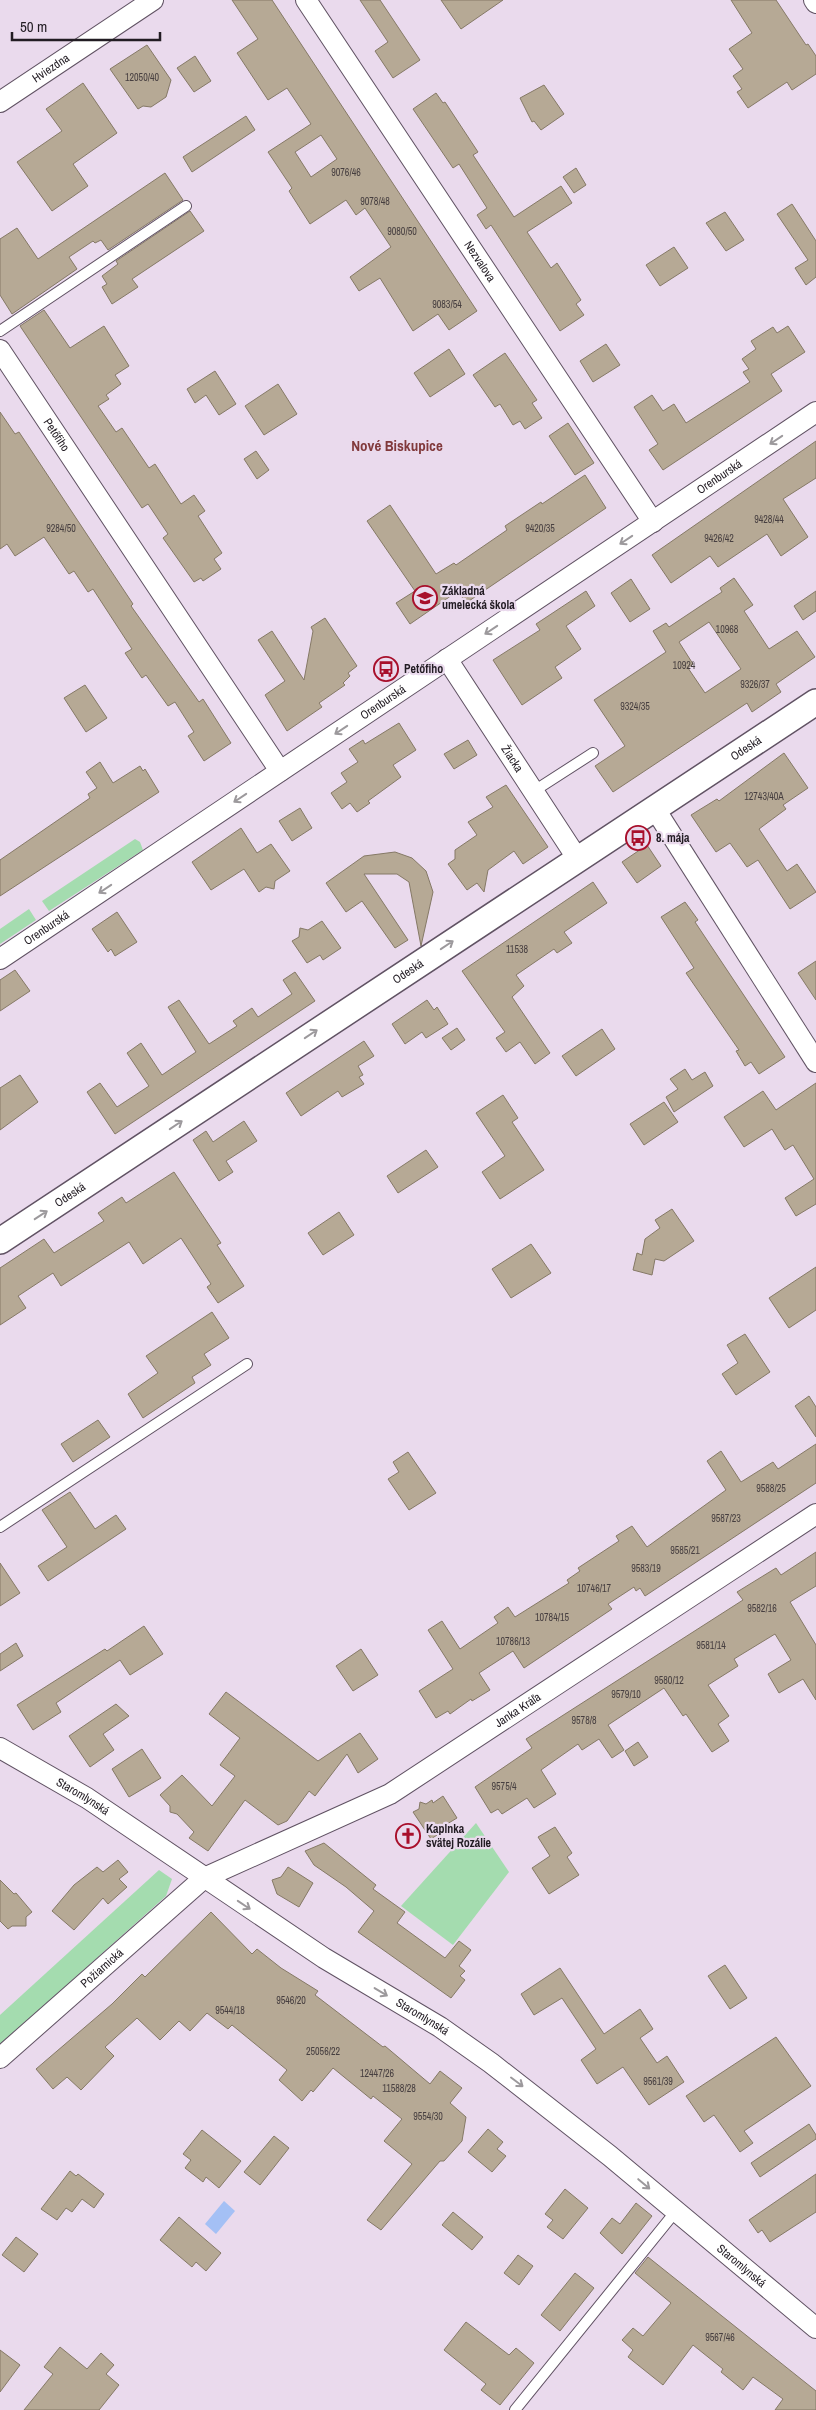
<svg xmlns="http://www.w3.org/2000/svg" width="816" height="2410" font-family="'Archivo Narrow',sans-serif">
  <style>
    .green { fill: #a4dcaf }
    .water { fill: #a4c0f5 }
    .building { fill: #b6a995; stroke: #857966; fill-rule: evenodd }
    .lines { fill: none; stroke-linecap: round; stroke-linejoin: round }
    .service-casing { stroke: #605263; stroke-width: 12 }
    .minor-casing { stroke: #605263; stroke-width: 22 }
    .tertiary-casing { stroke: #605263; stroke-width: 28 }
    .service { stroke: #fff; stroke-width: 10 }
    .minor { stroke: #fff; stroke-width: 20 }
    .tertiary { stroke: #fff; stroke-width: 25 }
    .oneway { stroke: #9c999c }
    .labels { text-anchor: middle; stroke-width: 4.5; stroke-linejoin: round; paint-order: stroke }
    .number-label { font-size: 10px; fill: #473f40 }
    .street-label { font-size: 12px; fill: #221c23; stroke: #eadaed }
    .poi-label { font-size: 12px; font-weight: bold; fill: #221c23; stroke: #eadaed; text-anchor: start }
    .quarter-label { font-size: 15px; font-weight: bold; fill: #81393b; stroke: #eadaed }
  </style>
  <rect width="100%" height="100%" fill="#eadaed"/>
  <g class="green">
    <polygon points="135,839 140,842 143,850 49,911 42,901"/>
    <polygon points="29,909 36,920 0,944 0,929"/>
    <polygon points="476,1823 509,1872 453,1945 401,1906"/>
    <polygon points="159,1870 172,1879 166,1896 0,2045 0,2015"/>
  </g>
  <polygon class="water" points="224,2201 235,2211 216,2234 205,2224"/>
  <g class="building">
    <path d="M232,0h40l205,311 -28,19 -11,-16 -25,17 -33,-53 -21,13 -9,-14 41,-30 -26,-39 -9,7 -10,-15 -36,24 -21,-33 3,-3 -24,-36 43,-28 -24,-36 -19,12 -31,-47 21,-14zM321,135l16,24 -26,18 -16,-25z"/>
    <polygon points="360,0 380,0 420,60 393,78 375,51 388,42"/>
    <polygon points="441,0 503,0 461,29"/>
    <polygon points="731,0 776,0 806,45 808,44 816,56 816,74 792,90 787,82 748,108 737,92 742,89 733,76 743,69 729,49 752,33"/>
    <polygon points="147,45 171,80 166,97 151,107 143,106 138,109 110,69"/>
    <polygon points="195,56 211,81 194,92 177,68"/>
    <polygon points="83,83 117,133 73,164 88,186 52,211 17,162 62,131 46,109"/>
    <polygon points="544,85 564,114 541,130 534,121 532,122 520,98"/>
    <polygon points="436,93 443,103 445,102 478,152 473,155 514,217 561,186 572,203 527,232 551,268 557,263 581,300 576,304 584,315 560,331 491,225 486,229 477,215 487,208 459,164 453,168 413,109"/>
    <polygon points="246,116 255,130 192,172 183,157"/>
    <polygon points="576,168 586,185 574,193 563,177"/>
    <polygon points="165,173 183,200 108,250 101,240 95,243 93,241 69,257 77,269 12,314 0,295 0,239 17,228 38,259"/>
    <polygon points="792,204 816,241 816,277 806,285 795,268 808,260 777,214"/>
    <polygon points="190,211 204,231 132,279 138,287 112,304 102,287 107,284 102,276 118,264 116,261"/>
    <polygon points="725,212 744,240 726,251 706,223"/>
    <polygon points="674,247 688,268 660,286 646,265"/>
    <polygon points="44,310 70,348 104,326 129,366 115,375 121,384 106,395 109,399 98,406 116,432 122,428 149,468 155,464 181,504 194,495 205,511 198,516 222,553 214,559 221,569 203,581 201,578 194,582 163,538 168,534 148,504 142,508 20,326"/>
    <polygon points="788,326 805,352 771,374 782,391 663,470 649,450 658,444 634,407 652,395 663,411 674,404 686,423 750,382 743,372 749,369 742,359 756,349 751,341 773,327 777,333"/>
    <polygon points="606,344 620,365 593,382 580,361"/>
    <polygon points="449,349 465,374 430,397 414,373"/>
    <polygon points="505,353 537,400 532,403 542,418 525,429 520,421 513,425 500,404 495,407 473,375"/>
    <polygon points="215,371 236,404 219,415 206,395 195,403 187,389"/>
    <polygon points="278,384 297,414 264,435 245,406"/>
    <polygon points="0,412 15,434 19,432 133,604 131,606 199,702 203,699 231,743 204,761 188,736 194,732 175,702 168,706 146,675 142,678 125,653 132,649 93,589 88,592 74,571 69,574 44,537 15,556 7,544 0,549"/>
    <polygon points="568,423 594,463 575,475 549,436"/>
    <polygon points="816,441 816,478 783,499 808,537 781,556 767,534 718,567 710,556 671,583 652,555"/>
    <polygon points="256,451 269,470 257,479 244,459"/>
    <polygon points="585,475 606,508 466,603 458,591 410,624 396,603 415,591 367,521 390,505 436,574 454,563 456,565 507,530 505,526 541,502 542,504"/>
    <path d="M734,578l19,27 -9,6 25,38 28,-18 18,26 -39,27 5,8 -29,20 -5,-9 -134,89 -18,-26 30,-20 -31,-46 72,-48 -13,-21 13,-8 3,4 36,-24 17,-11 -2,-4zM709,622l32,47 -36,24 -17,-25 5,-4 -14,-22z"/>
    <polygon points="631,579 650,609 630,622 611,593"/>
    <polygon points="586,591 595,606 566,626 581,649 555,667 562,678 522,705 493,660 540,630 536,624"/>
    <polygon points="816,591 816,611 803,620 794,606"/>
    <polygon points="325,618 357,666 348,673 350,676 343,683 345,685 319,703 322,707 287,731 265,695 285,681 258,640 272,631 304,680 313,631 311,627"/>
    <polygon points="85,685 107,718 86,732 64,698"/>
    <polygon points="399,723 416,750 393,765 401,777 368,801 370,803 357,812 350,803 342,809 331,793 347,782 341,773 358,762 349,749 363,740 365,744"/>
    <polygon points="468,740 477,755 454,769 444,754"/>
    <polygon points="784,753 808,788 783,805 786,809 759,829 787,871 797,864 816,892 790,909 758,860 747,867 730,843 716,852 691,815 717,799 719,801"/>
    <polygon points="100,762 113,783 140,766 143,771 145,769 159,792 0,896 0,860 90,798 88,794 97,788 86,772"/>
    <polygon points="506,785 548,847 523,864 514,851 488,870 484,892 477,883 467,890 448,864 455,859 455,850 477,835 468,822 493,807 486,797"/>
    <polygon points="300,808 312,828 292,841 279,821"/>
    <polygon points="241,828 257,853 271,844 290,871 275,881 274,889 266,887 259,892 244,869 211,890 192,862"/>
    <polygon points="647,845 661,866 637,883 622,862"/>
    <polygon points="395,852 412,858 426,871 433,892 421,946 409,882 397,874 364,874 408,940 395,948 362,901 346,912 326,883 364,856"/>
    <polygon points="593,882 607,903 564,932 572,943 557,953 554,949 516,975 524,986 512,997 550,1053 535,1064 520,1042 506,1052 496,1038 505,1032 462,971"/>
    <polygon points="685,902 698,920 695,922 785,1057 759,1074 751,1062 745,1066 736,1051 739,1050 686,973 694,968 661,917"/>
    <polygon points="117,912 137,942 115,956 111,949 108,952 92,929"/>
    <polygon points="322,921 341,948 323,960 320,955 307,963 292,941 299,937 300,928 308,930"/>
    <polygon points="816,961 816,1000 798,973"/>
    <polygon points="15,970 30,991 0,1011 0,980"/>
    <polygon points="295,972 315,1001 115,1134 87,1092 100,1083 117,1107 149,1086 127,1053 141,1043 162,1075 196,1052 168,1007 179,1000 209,1044 237,1026 233,1021 252,1008 258,1017 292,994 283,980"/>
    <polygon points="427,1000 434,1010 437,1007 448,1024 426,1038 422,1032 405,1044 392,1024"/>
    <polygon points="457,1028 465,1040 451,1050 442,1038"/>
    <polygon points="602,1029 615,1049 576,1076 562,1056"/>
    <polygon points="364,1041 374,1056 358,1066 363,1075 359,1077 364,1084 342,1097 338,1091 301,1116 286,1093"/>
    <polygon points="685,1069 692,1080 705,1072 713,1086 674,1112 666,1097 678,1089 670,1079"/>
    <polygon points="20,1075 38,1102 0,1130 0,1088"/>
    <polygon points="816,1083 816,1204 796,1216 785,1198 814,1179 793,1145 785,1150 772,1129 744,1147 724,1117 763,1091 776,1110"/>
    <polygon points="503,1095 518,1118 512,1122 544,1170 500,1199 482,1172 505,1156 476,1113"/>
    <polygon points="664,1102 678,1122 644,1145 630,1124"/>
    <polygon points="244,1121 257,1141 226,1161 233,1172 219,1181 193,1140 206,1131 213,1142"/>
    <polygon points="426,1150 438,1167 398,1193 387,1176"/>
    <polygon points="174,1172 221,1243 217,1245 244,1286 218,1303 207,1287 211,1284 181,1238 143,1264 129,1242 61,1286 53,1273 18,1296 26,1308 0,1325 0,1268 44,1239 54,1253 104,1221 98,1213 122,1197 126,1203"/>
    <polygon points="672,1209 694,1241 664,1261 655,1259 652,1275 633,1270 637,1253 642,1255 645,1239 660,1228 655,1220"/>
    <polygon points="339,1212 354,1235 323,1255 308,1233"/>
    <polygon points="531,1244 551,1273 511,1298 492,1269"/>
    <polygon points="816,1267 816,1310 789,1328 769,1298"/>
    <polygon points="212,1312 229,1338 204,1354 211,1365 192,1377 195,1383 143,1418 128,1394 158,1373 146,1356"/>
    <polygon points="745,1334 770,1372 736,1395 722,1374 738,1363 727,1345"/>
    <polygon points="809,1396 816,1407 816,1437 795,1406"/>
    <polygon points="98,1420 110,1437 73,1462 61,1444"/>
    <polygon points="816,1444 816,1483 645,1596 640,1588 636,1591 634,1587 608,1604 612,1609 524,1668 513,1651 479,1673 490,1690 472,1701 471,1699 450,1714 448,1711 436,1718 419,1691 453,1669 428,1630 442,1621 460,1649 498,1623 494,1617 508,1607 515,1617 569,1583 567,1580 580,1571 578,1568 619,1541 616,1536 632,1526 647,1547 726,1490 707,1461 721,1451 741,1482 773,1462 778,1469"/>
    <polygon points="408,1452 436,1493 409,1510 388,1479 399,1472 393,1462"/>
    <polygon points="70,1492 95,1529 116,1515 126,1529 48,1581 38,1566 67,1547 42,1510"/>
    <polygon points="816,1552 816,1586 790,1602 816,1645 816,1700 803,1679 779,1693 768,1674 791,1660 775,1634 734,1659 738,1666 708,1685 729,1716 718,1724 729,1741 712,1752 686,1714 683,1716 664,1688 608,1725 624,1750 612,1758 599,1739 582,1750 578,1744 541,1770 556,1794 534,1808 527,1798 502,1814 498,1809 491,1813 475,1787 532,1748 526,1739 743,1600 737,1592 776,1568 781,1575"/>
    <polygon points="0,1563 20,1593 0,1606"/>
    <polygon points="144,1626 163,1654 130,1675 120,1660 56,1703 61,1712 33,1730 17,1705 105,1649 107,1651"/>
    <polygon points="16,1643 23,1656 0,1671 0,1654"/>
    <polygon points="361,1649 378,1675 353,1691 336,1666"/>
    <polygon points="226,1692 318,1761 360,1733 378,1759 358,1773 347,1754 315,1796 309,1791 287,1821 278,1825 245,1800 208,1851 189,1838 194,1832 177,1814 170,1812 170,1806 160,1795 182,1775 212,1806 235,1776 220,1765 240,1738 209,1714"/>
    <polygon points="116,1704 129,1716 103,1734 114,1750 90,1767 69,1736"/>
    <polygon points="638,1742 648,1757 634,1766 625,1751"/>
    <polygon points="142,1749 161,1778 129,1797 112,1769"/>
    <polygon points="443,1796 457,1818 447,1824 449,1827 431,1839 413,1812 419,1809 420,1802 426,1804 432,1800 433,1803"/>
    <polygon points="555,1827 572,1853 567,1857 579,1875 549,1894 532,1868 550,1856 538,1837"/>
    <polygon points="324,1843 376,1885 373,1889 405,1912 397,1923 445,1958 459,1941 471,1950 459,1966 465,1971 460,1976 465,1980 451,1998 358,1932 374,1911 346,1887 314,1865 305,1851"/>
    <polygon points="118,1860 128,1872 119,1879 127,1887 108,1904 103,1898 74,1930 52,1911 74,1885 97,1867 103,1872"/>
    <polygon points="288,1867 313,1883 299,1907 277,1894 272,1880 281,1877"/>
    <polygon points="0,1880 14,1894 16,1893 32,1912 26,1917 26,1926 12,1926 8,1929 0,1921"/>
    <polygon points="211,1912 252,1954 257,1949 281,1968 318,1991 315,1995 383,2047 385,2046 430,2084 440,2071 462,2088 450,2103 466,2117 462,2141 444,2161 440,2161 381,2230 367,2220 412,2164 384,2141 402,2119 373,2096 371,2099 333,2068 313,2092 311,2090 302,2101 279,2080 287,2070 232,2025 228,2029 207,2013 190,2031 179,2021 160,2040 137,2018 105,2047 114,2056 81,2090 67,2077 53,2089 36,2069 112,2004 142,1974 145,1977"/>
    <polygon points="725,1965 747,1998 730,2009 708,1976"/>
    <polygon points="560,1968 604,2034 640,2009 653,2029 640,2038 657,2063 667,2056 684,2082 649,2105 623,2067 597,2084 581,2060 596,2049 562,1998 534,2015 521,1994"/>
    <polygon points="776,2037 811,2086 744,2131 753,2143 740,2152 714,2115 704,2122 686,2096"/>
    <polygon points="809,2124 816,2135 816,2139 760,2177 751,2163"/>
    <polygon points="488,2129 503,2142 497,2149 506,2156 492,2172 468,2152"/>
    <polygon points="202,2130 241,2161 219,2188 206,2177 203,2182 185,2168 191,2160 183,2154"/>
    <polygon points="274,2136 289,2148 260,2185 244,2172"/>
    <polygon points="70,2171 76,2176 78,2174 104,2194 94,2208 82,2199 72,2212 66,2208 57,2220 41,2209"/>
    <polygon points="816,2174 816,2212 770,2242 762,2230 758,2233 749,2220"/>
    <polygon points="565,2189 588,2208 563,2239 547,2227 553,2220 545,2214"/>
    <polygon points="636,2203 652,2216 622,2254 600,2233 612,2218 620,2224"/>
    <polygon points="453,2212 483,2237 472,2250 442,2225"/>
    <polygon points="179,2217 221,2253 206,2271 196,2262 192,2267 160,2240"/>
    <polygon points="16,2237 38,2254 24,2272 2,2255"/>
    <polygon points="518,2255 533,2266 519,2285 504,2273"/>
    <polygon points="648,2257 816,2391 816,2410 775,2410 783,2399 753,2377 743,2390 721,2372 723,2369 693,2345 663,2385 628,2357 633,2350 622,2340 633,2328 643,2336 671,2303 635,2273"/>
    <polygon points="575,2273 594,2288 560,2331 541,2315"/>
    <polygon points="466,2322 509,2355 516,2348 534,2363 500,2405 481,2390 486,2384 444,2350"/>
    <polygon points="60,2347 87,2369 101,2353 114,2365 106,2374 119,2385 99,2410 24,2410 53,2374 44,2367"/>
    <polygon points="0,2350 20,2365 0,2392"/>
  </g>
  <g class="lines">
    <defs>
      <g id="service">
        <polyline points="0,331 186,206"/>
        <polyline points="534,791 593,753"/>
        <polyline points="0,1527 247,1364"/>
        <polyline points="515,2410 676,2211"/>
      </g>
      <g id="minor">
        <path id="s1" d="M306,0l347,522"/>
        <polyline points="814,0 816,3"/>
        <path id="s2" d="M0,102l153,-102"/>
        <path id="s3" d="M0,350l280,421"/>
        <path id="s4" d="M447,659l130,199"/>
        <polyline points="655,809 816,1062"/>
        <path id="s5" d="M0,959l816,-547"/>
        <path id="s6" d="M0,1748l87,50 237,160 116,69 51,36 119,93 206,172"/>
        <path id="s7" d="M0,2058l204,-180 186,-84 426,-280"/>
      </g>
      <g id="tertiary">
        <path id="s8" d="M0,1241l816,-539"/>
      </g>
    </defs>
    <use href="#service" class="service-casing"/>
    <use href="#minor" class="minor-casing"/>
    <use href="#tertiary" class="tertiary-casing"/>
    <use href="#service" class="service"/>
    <use href="#minor" class="minor"/>
    <use href="#tertiary" class="tertiary"/>
  </g>
  <defs><path id="oneway-shaft" d="M-6 0H5M1.5-3L5.5 0L1.5 3" fill="none" stroke-width="1.6" stroke-linecap="round" stroke-linejoin="round" transform="scale(1.25)"/></defs>
  <g class="oneway">
    <use href="#oneway-shaft" transform="translate(776 440) rotate(146)"/>
    <use href="#oneway-shaft" transform="translate(626 540) rotate(146)"/>
    <use href="#oneway-shaft" transform="translate(491 630) rotate(146)"/>
    <use href="#oneway-shaft" transform="translate(341 730) rotate(146)"/>
    <use href="#oneway-shaft" transform="translate(240 798) rotate(146)"/>
    <use href="#oneway-shaft" transform="translate(105 889) rotate(146)"/>
    <use href="#oneway-shaft" transform="translate(447 945) rotate(-34)"/>
    <use href="#oneway-shaft" transform="translate(311 1034) rotate(-34)"/>
    <use href="#oneway-shaft" transform="translate(176 1125) rotate(-34)"/>
    <use href="#oneway-shaft" transform="translate(41 1215) rotate(-33)"/>
    <use href="#oneway-shaft" transform="translate(244 1905) rotate(34)"/>
    <use href="#oneway-shaft" transform="translate(381 1992) rotate(31)"/>
    <use href="#oneway-shaft" transform="translate(517 2082) rotate(37)"/>
    <use href="#oneway-shaft" transform="translate(644 2184) rotate(40)"/>
  </g>
  <defs>
    <symbol id="school-ring" viewBox="-11 -11 22 22"><circle r="9.5" fill="#eadaed" stroke="#a80f2b" stroke-width="1.5"/><path d="M0-5L7-2L0 1L-7-2ZM-4 1L0 2.5L4 1V4Q0 6-4 4Z" fill="#a80f2b"/></symbol>
    <symbol id="bus-ring" viewBox="-11 -11 22 22"><circle r="9.5" fill="#eadaed" stroke="#a80f2b" stroke-width="1.5"/><path d="M-5-6H5V4H4V6H2V4H-2V6H-4V4H-5ZM-3.5-4V0h7V-4ZM-3.5 1.2v1.5H-2V1.2ZM2 1.2v1.5H3.5V1.2Z" fill="#a80f2b"/></symbol>
    <symbol id="church-ring" viewBox="-11 -11 22 22"><circle r="9.5" fill="#eadaed" stroke="#a80f2b" stroke-width="1.5"/><path d="M-1.2-6h2.4v3.5h3.3v2.4h-3.3V6h-2.4V-.1h-3.3v-2.4h3.3Z" fill="#a80f2b"/></symbol>
  </defs>
  <g fill-rule="evenodd">
    <use href="#school-ring" x="411" y="584" width="28" height="28"/>
    <use href="#bus-ring" x="372" y="655" width="28" height="28"/>
    <use href="#bus-ring" x="624" y="824" width="28" height="28"/>
    <use href="#church-ring" x="394" y="1822" width="28" height="28"/>
  </g>
  <g class="labels">
    <g class="number-label">
      <text x="142" y="81">12050/40</text>
      <text x="346" y="176">9076/46</text>
      <text x="375" y="205">9078/48</text>
      <text x="402" y="235">9080/50</text>
      <text x="447" y="308">9083/54</text>
      <text x="769" y="523">9428/44</text>
      <text x="61" y="532">9284/50</text>
      <text x="540" y="532">9420/35</text>
      <text x="719" y="542">9426/42</text>
      <text x="727" y="633">10968</text>
      <text x="684" y="669">10924</text>
      <text x="755" y="688">9326/37</text>
      <text x="635" y="710">9324/35</text>
      <text x="764" y="800">12743/40A</text>
      <text x="517" y="953">11538</text>
      <text x="771" y="1492">9588/25</text>
      <text x="726" y="1522">9587/23</text>
      <text x="685" y="1554">9585/21</text>
      <text x="646" y="1572">9583/19</text>
      <text x="594" y="1592">10746/17</text>
      <text x="762" y="1612">9582/16</text>
      <text x="552" y="1621">10784/15</text>
      <text x="513" y="1645">10786/13</text>
      <text x="711" y="1649">9581/14</text>
      <text x="669" y="1684">9580/12</text>
      <text x="626" y="1698">9579/10</text>
      <text x="584" y="1724">9578/8</text>
      <text x="504" y="1790">9575/4</text>
      <text x="291" y="2004">9546/20</text>
      <text x="230" y="2014">9544/18</text>
      <text x="323" y="2055">25056/22</text>
      <text x="377" y="2077">12447/26</text>
      <text x="658" y="2085">9561/39</text>
      <text x="399" y="2092">11588/28</text>
      <text x="428" y="2120">9554/30</text>
      <text x="720" y="2341">9567/46</text>
    </g>
    <g class="street-label">
      <text dy="4" stroke="none"><textPath href="#s2" startOffset="61">Hviezdna</textPath></text>
      <text dy="4" stroke="none"><textPath href="#s1" startOffset="314">Nezvalova</textPath></text>
      <text dy="4" stroke="none"><textPath href="#s3" startOffset="102">Petőfiho</textPath></text>
      <text dy="4" stroke="none"><textPath href="#s5" startOffset="866">Orenburská</textPath></text>
      <text dy="4" stroke="none"><textPath href="#s5" startOffset="461">Orenburská</textPath></text>
      <text dy="4" stroke="none"><textPath href="#s8" startOffset="894">Odeská</textPath></text>
      <text dy="4" stroke="none"><textPath href="#s4" startOffset="119">Žiacka</textPath></text>
      <text dy="4" stroke="none"><textPath href="#s5" startOffset="56">Orenburská</textPath></text>
      <text dy="4" stroke="none"><textPath href="#s8" startOffset="489">Odeská</textPath></text>
      <text dy="4" stroke="none"><textPath href="#s8" startOffset="84">Odeská</textPath></text>
      <text dy="4" stroke="none"><textPath href="#s7" startOffset="629">Janka Kráľa</textPath></text>
      <text dy="4" stroke="none"><textPath href="#s6" startOffset="96">Staromlynská</textPath></text>
      <text dy="4" stroke="none"><textPath href="#s7" startOffset="136">Požiarnická</textPath></text>
      <text dy="4" stroke="none"><textPath href="#s6" startOffset="501">Staromlynská</textPath></text>
      <text dy="4" stroke="none"><textPath href="#s6" startOffset="906">Staromlynská</textPath></text>
    </g>
    <g class="poi-label">
      <text x="442" y="595">Základná<tspan x="442" dy="14">umelecká škola</tspan></text>
      <text x="404" y="673">Petőfiho</text>
      <text x="656" y="842">8. mája</text>
      <text x="426" y="1833">Kaplnka<tspan x="426" dy="14">svätej Rozálie</tspan></text>
    </g>
    <g class="quarter-label">
      <text x="397" y="451">Nové Biskupice</text>
    </g>
  </g>
  <path d="M12 32v8h148v-8" fill="none" stroke="#221c23" stroke-width="2.5"/>
  <text x="20" y="32" font-size="15" fill="#221c23" stroke="#eadaed" stroke-width="4" paint-order="stroke">50 m</text>
</svg>
